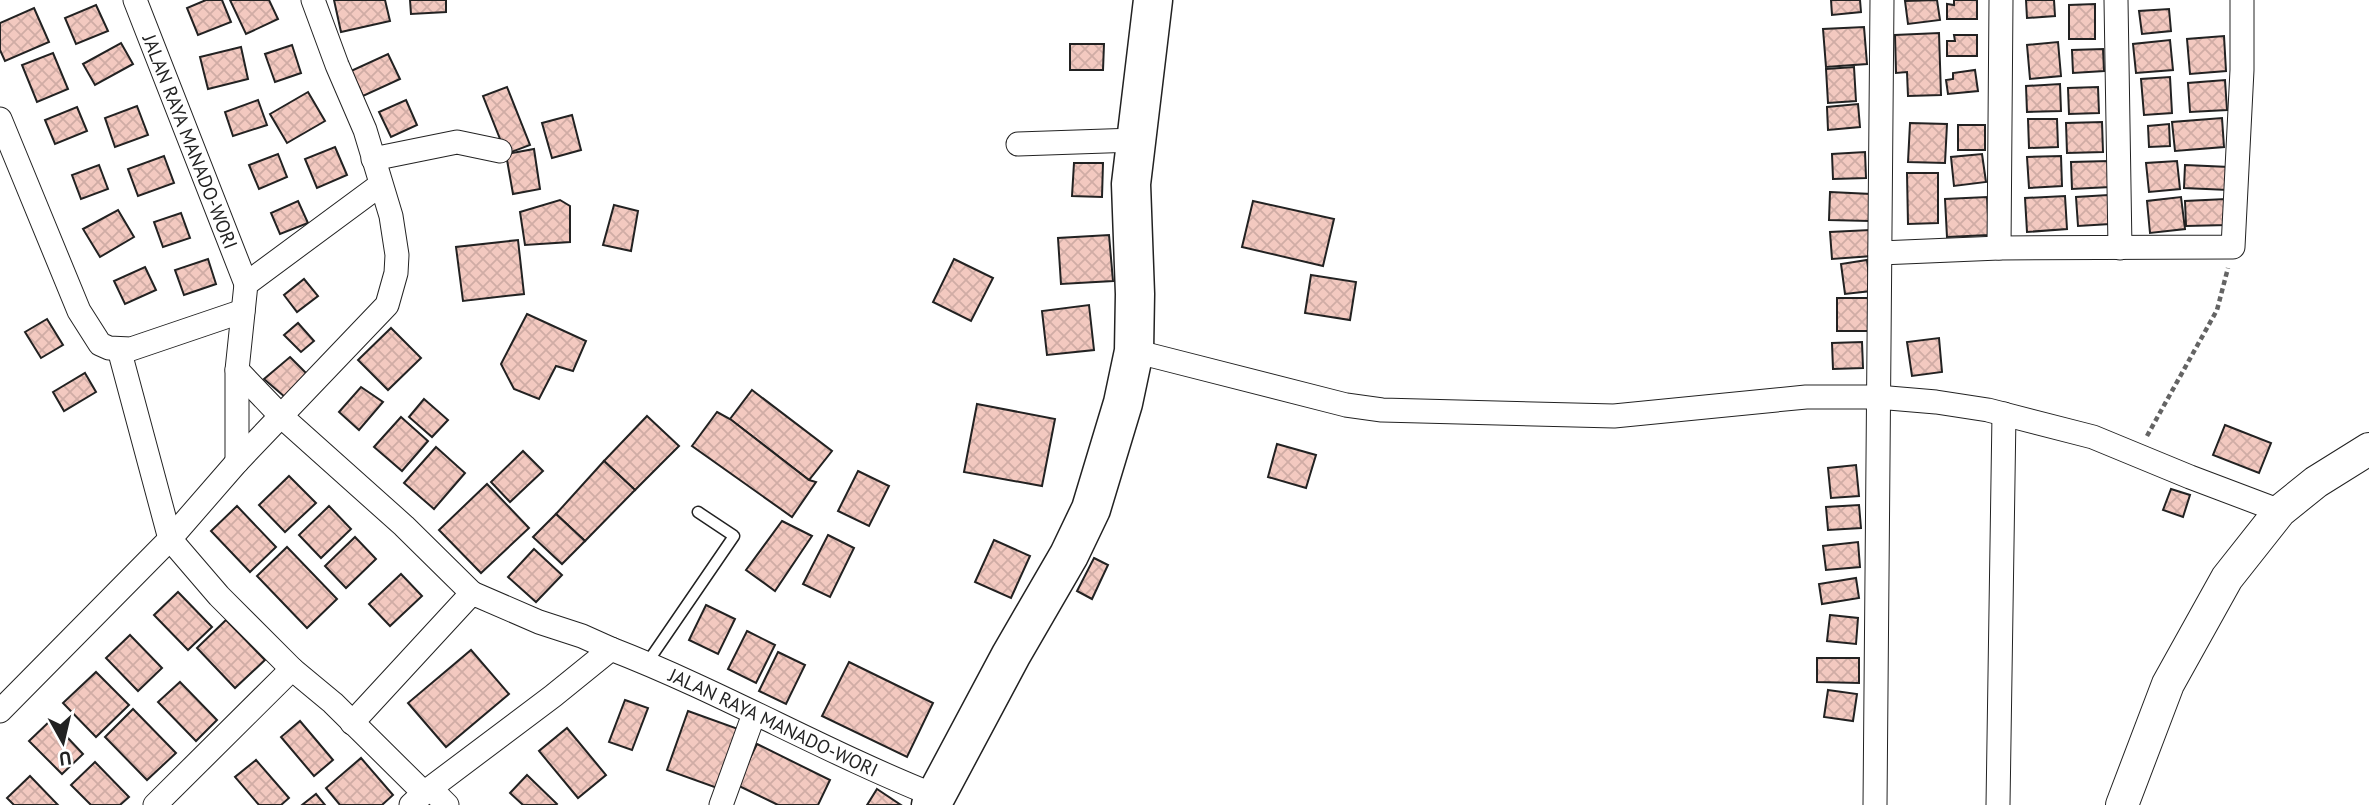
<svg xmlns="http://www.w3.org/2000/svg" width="2369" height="805" font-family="'PT Sans',sans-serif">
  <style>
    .building { fill: url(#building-cross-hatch); stroke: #222; stroke-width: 2 }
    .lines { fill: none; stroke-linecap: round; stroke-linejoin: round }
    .service-casing { stroke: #222; stroke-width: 13 }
    .minor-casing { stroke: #222; stroke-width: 25 }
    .secondary-casing { stroke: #222; stroke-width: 34 }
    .trunk-casing { stroke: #222; stroke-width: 41 }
    .path { stroke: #646464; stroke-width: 4.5; stroke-dasharray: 5 3.5; stroke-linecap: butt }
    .service { stroke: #fff; stroke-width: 10 }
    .minor { stroke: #fff; stroke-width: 23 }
    .secondary { stroke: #fff; stroke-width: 32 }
    .trunk { stroke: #fff; stroke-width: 38 }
    .labels { text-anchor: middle; stroke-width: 5; stroke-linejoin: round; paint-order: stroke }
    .street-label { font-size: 19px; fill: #222; stroke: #fff }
  </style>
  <defs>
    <pattern id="building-cross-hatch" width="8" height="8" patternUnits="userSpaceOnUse" patternTransform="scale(1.75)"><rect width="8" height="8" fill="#f3c9c0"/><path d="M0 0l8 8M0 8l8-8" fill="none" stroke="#d0aca5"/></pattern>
  </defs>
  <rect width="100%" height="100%" fill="#fff"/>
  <g class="building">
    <polygon points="206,0 222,0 231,22 198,35 187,8"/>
    <polygon points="230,0 269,0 278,19 246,34"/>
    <polygon points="334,0 385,0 390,21 341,32"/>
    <polygon points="410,0 446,0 446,12 411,14"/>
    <polygon points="1831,0 1860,0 1861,12 1832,15"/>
    <polygon points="1937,0 1940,20 1908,24 1905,1"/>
    <polygon points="1954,0 1977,0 1977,19 1947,19 1947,4 1954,5"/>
    <polygon points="2026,0 2054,0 2055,16 2027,18"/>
    <polygon points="2095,4 2095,39 2069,39 2069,5"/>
    <polygon points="96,5 108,31 76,44 65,18"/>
    <polygon points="34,8 49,42 5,61 0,50 0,23"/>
    <polygon points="2169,9 2171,31 2142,34 2139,11"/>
    <polygon points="1864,27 1867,64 1826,67 1823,29"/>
    <polygon points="1939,33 1941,95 1908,96 1907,72 1896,73 1895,35"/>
    <polygon points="1954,35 1977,35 1977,56 1947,56 1947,41 1955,41"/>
    <polygon points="2224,36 2226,71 2190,74 2187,39"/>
    <polygon points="2170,40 2173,70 2136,73 2133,44"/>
    <polygon points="2058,42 2061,76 2030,79 2027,45"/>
    <polygon points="121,43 133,64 95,85 83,64"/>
    <polygon points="1070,44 1104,44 1103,70 1070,70"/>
    <polygon points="292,45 301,73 275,82 265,54"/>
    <polygon points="241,47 248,79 208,89 200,57"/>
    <polygon points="2103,49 2104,71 2073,73 2072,50"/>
    <polygon points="53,53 68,89 37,102 22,65"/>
    <polygon points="388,54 400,79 363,96 351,71"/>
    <polygon points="1854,67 1856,101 1828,103 1826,69"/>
    <polygon points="1975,70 1978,91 1948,94 1946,80 1953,79 1953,73"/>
    <polygon points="2170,77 2172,113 2144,115 2141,79"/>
    <polygon points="2225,80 2227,110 2190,112 2188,83"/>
    <polygon points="2060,84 2061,111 2027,112 2026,86"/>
    <polygon points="507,87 530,145 506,154 483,96"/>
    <polygon points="2098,87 2099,113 2069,114 2068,88"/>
    <polygon points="308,92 325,121 287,143 270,114"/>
    <polygon points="258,100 267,125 233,136 225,112"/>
    <polygon points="406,100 417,125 391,137 379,112"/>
    <polygon points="1858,104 1860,127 1828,130 1827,107"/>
    <polygon points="137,106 148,135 115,147 105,118"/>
    <polygon points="77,107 87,131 55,144 45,120"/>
    <polygon points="572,115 581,150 552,158 542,123"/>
    <polygon points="2222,118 2224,147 2175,151 2172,122"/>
    <polygon points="2028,119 2057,119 2058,147 2029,148"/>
    <polygon points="2102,122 2103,152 2067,153 2066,123"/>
    <polygon points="1910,123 1947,124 1945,163 1908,162"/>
    <polygon points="2169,124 2170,146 2149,147 2148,126"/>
    <rect x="1958" y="125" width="27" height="25"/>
    <polygon points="335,147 347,175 317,188 305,159"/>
    <polygon points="534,149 540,189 513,194 506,154"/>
    <polygon points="1865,152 1866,178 1833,179 1832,154"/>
    <polygon points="278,154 287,177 259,189 249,165"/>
    <polygon points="1982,154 1986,182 1954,186 1951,157"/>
    <polygon points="164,156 174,183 138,196 128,169"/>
    <polygon points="2061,156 2062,186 2029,188 2027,157"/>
    <polygon points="2109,161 2110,187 2072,189 2071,162"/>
    <polygon points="2177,161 2180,189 2149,192 2146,163"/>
    <polygon points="1074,163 1103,163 1102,197 1072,196"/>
    <polygon points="99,165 108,189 81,199 72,175"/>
    <polygon points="2185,165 2229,167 2228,190 2184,188"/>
    <polygon points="1907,173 1938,173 1938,223 1908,224"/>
    <polygon points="1830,192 1871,194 1870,221 1829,220"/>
    <polygon points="2108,195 2110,224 2078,226 2076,197"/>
    <polygon points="2065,196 2067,229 2027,232 2025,198"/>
    <polygon points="1987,197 1989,235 1947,237 1945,199"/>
    <polygon points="2181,197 2185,229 2150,233 2147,201"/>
    <polygon points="2226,199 2227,225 2186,226 2185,201"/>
    <polygon points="560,200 570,206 570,242 525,245 520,212"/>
    <polygon points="298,201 308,223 280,234 271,213"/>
    <polygon points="1253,201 1334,219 1323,266 1242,247"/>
    <polygon points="614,205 638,211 631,251 603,245"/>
    <polygon points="118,210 134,237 100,257 83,229"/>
    <polygon points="181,213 190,238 163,247 154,222"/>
    <polygon points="1870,230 1872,256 1832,259 1830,232"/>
    <polygon points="1109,235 1113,281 1061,284 1058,238"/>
    <polygon points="518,240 524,294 463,301 456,247"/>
    <polygon points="208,259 216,284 184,295 175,270"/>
    <polygon points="954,259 993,278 971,321 933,302"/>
    <polygon points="1867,260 1871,291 1845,294 1841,264"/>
    <polygon points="145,267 156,290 125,304 114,281"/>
    <polygon points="1311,275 1356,282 1350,320 1305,313"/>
    <polygon points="304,279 318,296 297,312 284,295"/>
    <polygon points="1837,298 1875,298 1876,331 1837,331"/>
    <polygon points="1089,305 1094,350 1047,355 1042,311"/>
    <polygon points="527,314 586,341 573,371 556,366 539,399 514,389 501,364"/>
    <polygon points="47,319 63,345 41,358 25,332"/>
    <polygon points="298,323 314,341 301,352 284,335"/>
    <polygon points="391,328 421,358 388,390 358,360"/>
    <polygon points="1939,338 1942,372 1912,376 1907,342"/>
    <polygon points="1862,342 1863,368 1833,369 1832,343"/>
    <polygon points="290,357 309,376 286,398 264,379"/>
    <polygon points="85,373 96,392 64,411 53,392"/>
    <polygon points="361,387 383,402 359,430 339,412"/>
    <polygon points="752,390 832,451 809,480 730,419"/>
    <polygon points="424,399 448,420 432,437 409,417"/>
    <polygon points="977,404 1055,419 1042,486 964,472"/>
    <polygon points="717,412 730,419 809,480 816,482 792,517 692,446"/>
    <polygon points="647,416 679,446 635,490 604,461"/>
    <polygon points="401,417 428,441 402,471 374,447"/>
    <polygon points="2225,425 2271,443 2259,473 2213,455"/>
    <polygon points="1277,444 1316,455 1306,488 1268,477"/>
    <polygon points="436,447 465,473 434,509 404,483"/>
    <polygon points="523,451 543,471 510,502 491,482"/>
    <polygon points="604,461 635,490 585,541 556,514"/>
    <polygon points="1856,465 1859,496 1831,498 1828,468"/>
    <polygon points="858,471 889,486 869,526 838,511"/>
    <polygon points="289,476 316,503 285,532 259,505"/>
    <polygon points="487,484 529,528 481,573 439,530"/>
    <polygon points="2171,489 2190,495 2183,517 2163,510"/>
    <polygon points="1859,505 1861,528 1828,530 1826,507"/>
    <polygon points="237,506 276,547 250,572 211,531"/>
    <polygon points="329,506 351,529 321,558 299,535"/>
    <polygon points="556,514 585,541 562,564 533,537"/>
    <polygon points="782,521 812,536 775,591 746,570"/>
    <polygon points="828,535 854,548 830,597 803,584"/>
    <polygon points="355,537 376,559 346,588 325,566"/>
    <polygon points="994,540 1030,556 1011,598 975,582"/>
    <polygon points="1858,542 1860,567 1826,570 1823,546"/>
    <polygon points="287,547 337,599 307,628 257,576"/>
    <polygon points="534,549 562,575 536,602 508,577"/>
    <polygon points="1094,558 1108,565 1092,599 1077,591"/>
    <polygon points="401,574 422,596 390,626 369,604"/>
    <polygon points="1856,578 1859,598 1822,604 1819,584"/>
    <polygon points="178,592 212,627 188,650 154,615"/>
    <polygon points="706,605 735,619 718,654 689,640"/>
    <polygon points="1830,615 1858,618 1856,644 1827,641"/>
    <polygon points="226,620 265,660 235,688 197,648"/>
    <polygon points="747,631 775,645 756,683 728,669"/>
    <polygon points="130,635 162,668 138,691 106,658"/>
    <polygon points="471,650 509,694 446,747 408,703"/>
    <polygon points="778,652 805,665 786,704 759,691"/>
    <polygon points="1817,658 1859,658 1859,683 1817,682"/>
    <polygon points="849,662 933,703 907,757 822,716"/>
    <polygon points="96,672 129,705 96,737 63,703"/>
    <polygon points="180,682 217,720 196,741 158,702"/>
    <polygon points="1828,690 1857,694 1853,721 1824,717"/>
    <polygon points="625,700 648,708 632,750 609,742"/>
    <polygon points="133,709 176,753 147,780 105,737"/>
    <polygon points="688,711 741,730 720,789 667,770"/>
    <polygon points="51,720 83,754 62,774 29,741"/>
    <polygon points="300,721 333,760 314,776 281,737"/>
    <polygon points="567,728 606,775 578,798 539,751"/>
    <polygon points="757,744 830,780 818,805 778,805 737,785"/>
    <polygon points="361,758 393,795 382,805 340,805 326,788"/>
    <polygon points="256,760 289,798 281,805 259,805 235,777"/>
    <polygon points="95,762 129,797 120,805 91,805 71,785"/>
    <polygon points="527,775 557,804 556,805 523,805 510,793"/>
    <polygon points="30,776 58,805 14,805 7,798"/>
    <polygon points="877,789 901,805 867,805"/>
    <polygon points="316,794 325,805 302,805"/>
  </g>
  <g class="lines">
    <defs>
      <polyline id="service" points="647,663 734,536 698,512"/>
      <g id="minor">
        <path id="s1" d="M135,0l111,284"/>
        <polyline points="2116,0 2120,248"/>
        <polyline points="0,119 79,311 100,344 109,348 131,349 243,311"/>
        <polyline points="1018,144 1135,140"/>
        <polyline points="373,159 457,142 500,151"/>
        <polyline points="1999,248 2001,0"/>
        <polyline points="1880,253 1999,248 2233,247 2242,70 2242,0"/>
        <polyline points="119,349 170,539 219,596 292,669"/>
        <polyline points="1134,351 1346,405 1382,410 1614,416 1806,397 1877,397 1936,402 1988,410 2093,437 2190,477 2280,511"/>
        <polyline points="237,370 281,416 404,526 472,593"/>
        <polyline points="237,462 237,370 246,284 380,185"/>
        <polyline points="0,711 170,539 237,462 387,305 396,273 397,255 391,216 365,130 337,65 313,0"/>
        <polyline points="352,723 472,593 539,622 582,636 611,649"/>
        <polyline points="431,789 447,805"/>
        <polyline points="155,805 292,669 333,703 424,793"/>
        <path id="s2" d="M411,805l13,-12 129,-97 58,-47c111,43 214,103 325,147"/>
        <polyline points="721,805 754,714"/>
        <polyline points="1875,805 1882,0"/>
        <polyline points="1998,805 2004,414"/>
      </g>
      <polyline id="secondary" points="2122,805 2168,684 2227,578 2280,511 2316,482 2369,449"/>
      <polyline id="trunk" points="931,805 1011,655 1069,555 1091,509 1123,403 1134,351 1135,294 1131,184 1153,0"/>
    </defs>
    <use href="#service" class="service-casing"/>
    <use href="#minor" class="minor-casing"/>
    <use href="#secondary" class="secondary-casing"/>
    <use href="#trunk" class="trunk-casing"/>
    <polyline class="path" points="2147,436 2217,310 2228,268"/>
    <use href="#service" class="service"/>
    <use href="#minor" class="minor"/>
    <use href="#secondary" class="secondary"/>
    <use href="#trunk" class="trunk"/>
  </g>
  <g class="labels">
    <g class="street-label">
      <text dy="7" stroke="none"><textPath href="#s1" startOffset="152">JALAN RAYA MANADO-WORI</textPath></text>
      <text dy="7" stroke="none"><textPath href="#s2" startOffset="432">JALAN RAYA MANADO-WORI</textPath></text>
    </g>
  </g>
  <g transform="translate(63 742) rotate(172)" stroke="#ffffff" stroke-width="5" paint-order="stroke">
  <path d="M0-5L12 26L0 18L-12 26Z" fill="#222222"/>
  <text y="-10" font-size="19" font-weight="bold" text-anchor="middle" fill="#222222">U</text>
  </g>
</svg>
